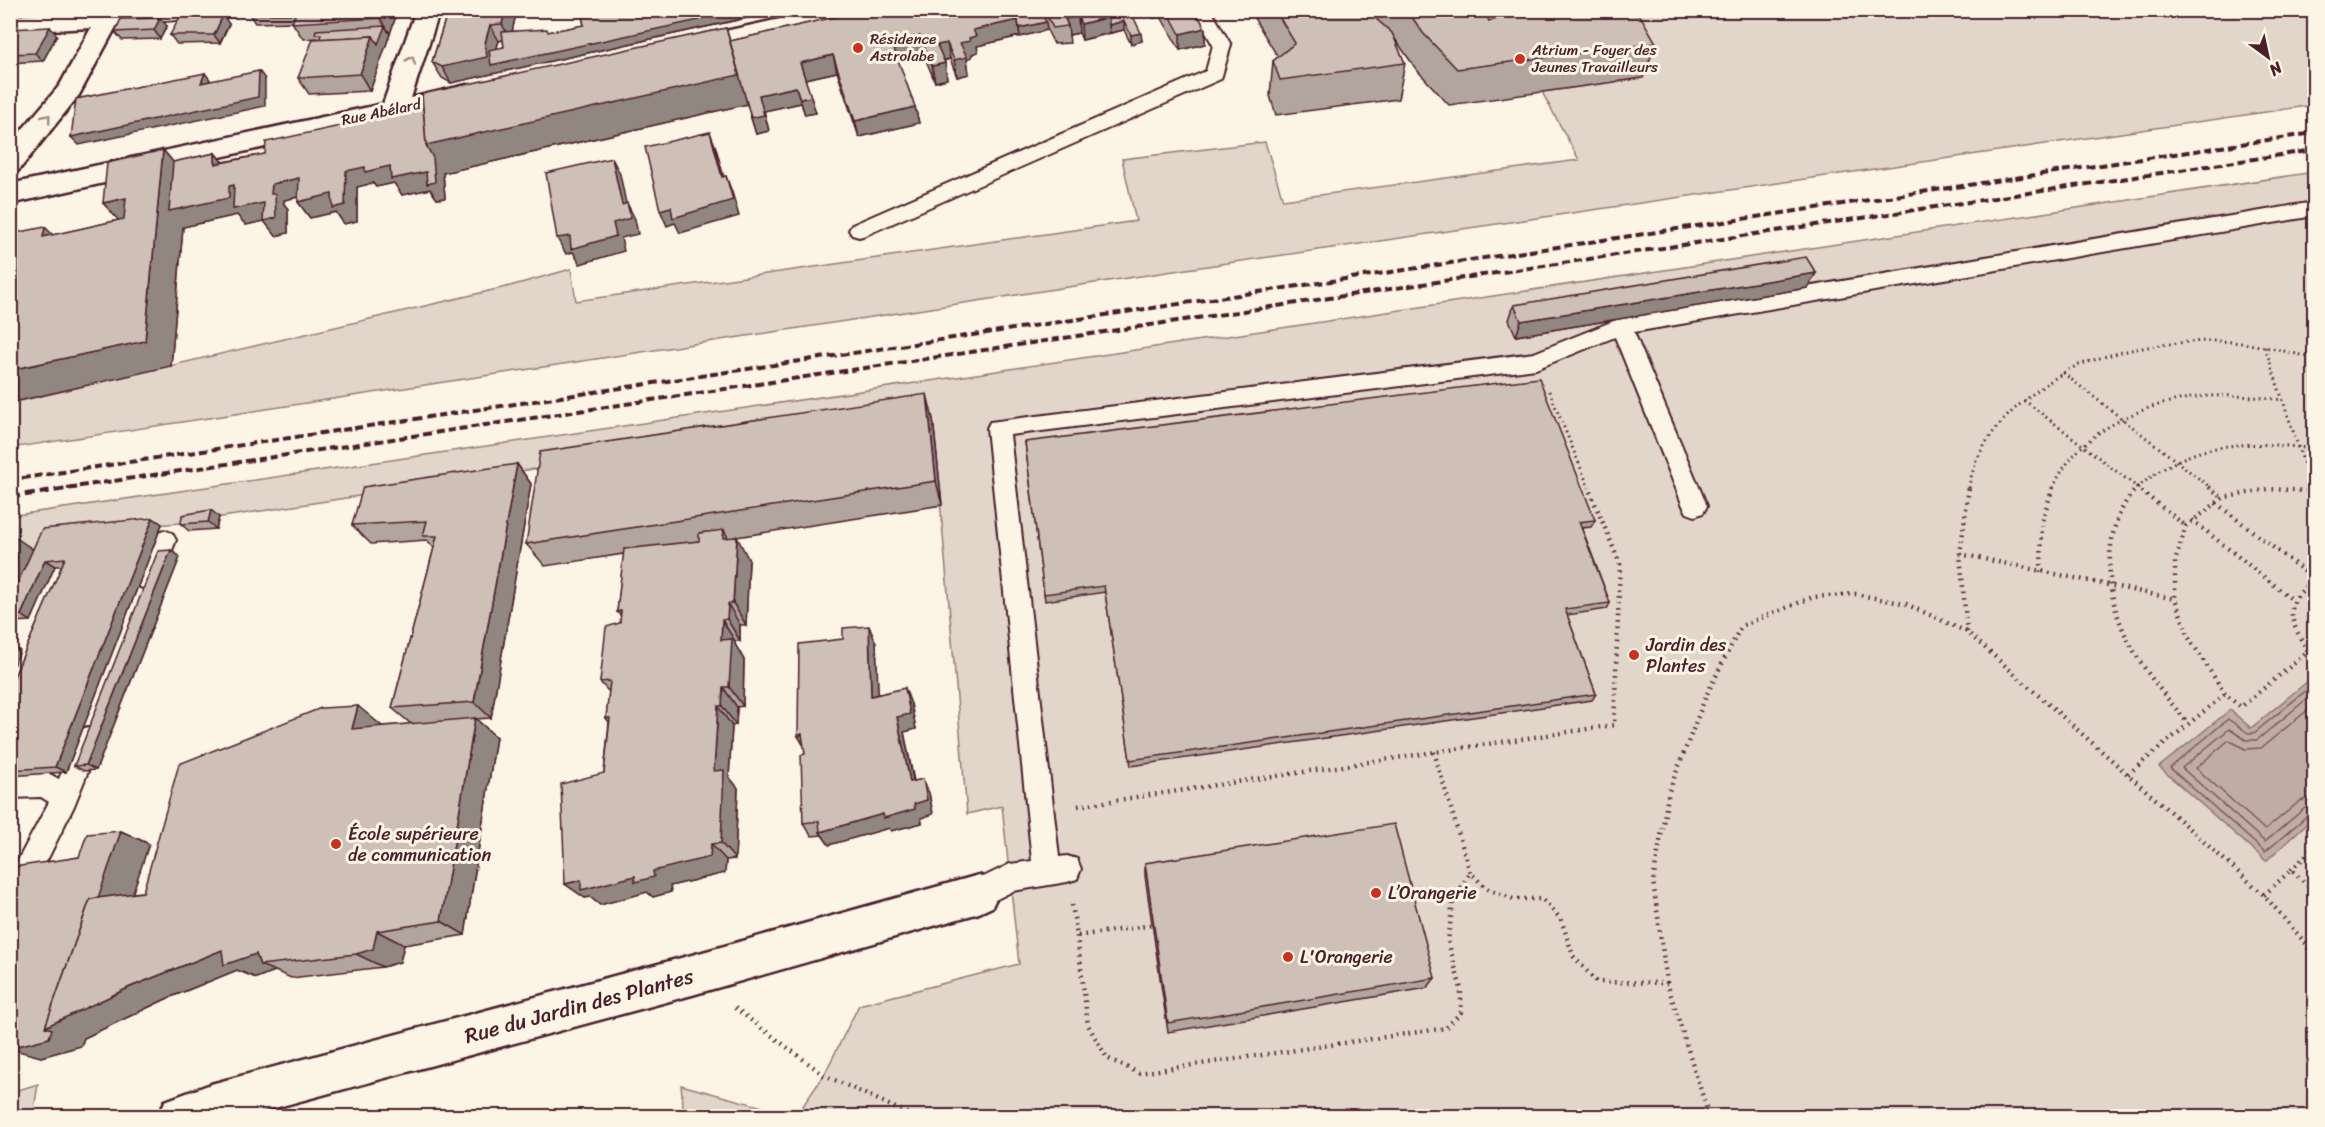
<svg xmlns="http://www.w3.org/2000/svg" width="2325" height="1127" font-family="Sriracha,sans-serif">
  <style>
    .green { fill: #e2d5ca; stroke: #967a7a; stroke-width: 1.5 }
    .water { fill: #c0aca5; stroke: #917474; stroke-width: 1.5 }
    .lines { fill: none; stroke-linecap: round; stroke-linejoin: round }
    .shore { stroke: #79575c; stroke-width: 1.5 }
    .lane-casing { stroke: #4a1f2b; stroke-width: 4 }
    .street-casing { stroke: #4a1f2b; stroke-width: 5 }
    .path-far1 { stroke: #4a1f2b; stroke-width: 3; stroke-dasharray: 1.5 4; stroke-linecap: butt }
    .path { stroke: #4a1f2b; stroke-width: 4.5; stroke-dasharray: 1.5 5; stroke-linecap: butt }
    .lane { fill: #fcf5e5; fill-rule: evenodd }
    .street { fill: #fcf5e5; fill-rule: evenodd }
    .rail-far1 { stroke: #4a1f2b; stroke-width: 4; stroke-dasharray: 8 4; stroke-linecap: butt }
    .rail { stroke: #4a1f2b; stroke-width: 5; stroke-dasharray: 10 5; stroke-linecap: butt }
    .wall { fill: #b2a59d; stroke: #4a1f2b; stroke-width: 1.5; fill-rule: evenodd }
    .shaded-wall { fill: #918680; stroke: #4a1f2b; stroke-width: 1.5 }
    .building { fill: #cfc0b7; stroke: #4a1f2b; stroke-width: 1.5 }
    .oneway { stroke: #a38a88 }
    .poi-dot { fill: #c8321e; stroke: #fcf5e5; stroke-width: 2 }
    .labels { text-anchor: middle; stroke-width: 6; stroke-linejoin: round; paint-order: stroke }
    .far-poi-label { font-size: 15px; fill: #4a1f2b; stroke: #fcf5e5; text-anchor: start }
    .far-street-label { font-size: 15px; fill: #4a1f2b; stroke: #fcf5e5 }
    .poi-label { font-size: 18px; fill: #4a1f2b; stroke: #fcf5e5; text-anchor: start }
    .near-street-label { font-size: 21px; fill: #4a1f2b; stroke: #fcf5e5 }
  </style>
  <rect width="100%" height="100%" fill="#fcf5e5"/>
  <filter id="ink" filterUnits="userSpaceOnUse"><feTurbulence type="fractalNoise" baseFrequency=".0167" numOctaves="2"/><feDisplacementMap in="SourceGraphic" scale="12" xChannelSelector="R" yChannelSelector="G"/><feConvolveMatrix kernelMatrix="1 2 1 2 8 2 1 2 1" color-interpolation-filters="sRGB"/></filter>
  <g filter="url(#ink)">
    <g class="green">
      <polygon points="1749,10 2314,11 2314,105 1187,269 11,448 11,403 510,286 571,269 576,301 1136,221 1122,159 1265,142 1283,200 1579,160 1542,92 1642,78 1585,11"/>
      <polygon points="2314,172 2314,1116 684,1116 681,1085 796,1116 824,1075 859,1005 1019,964 1002,806 967,814 933,419 557,476 534,469 190,522 51,535 41,555 11,559 10,516 950,378"/>
      <polygon points="38,1084 33,1116 11,1116 11,1092"/>
    </g>
    <polygon class="water" points="2314,676 2314,779 2312,781 2314,784 2314,817 2266,861 2159,767 2230,710 2251,728"/>
    <g class="lines">
      <g class="shore">
        <polyline points="2314,684 2254,733 2248,733 2228,719 2170,768 2265,852 2308,815 2314,813"/>
        <polyline points="2314,693 2257,740 2246,740 2229,729 2182,768 2265,842 2305,808 2314,806"/>
        <polyline points="2314,705 2261,748 2245,749 2229,740 2196,768 2265,830 2300,801 2314,797"/>
      </g>
      <defs>
        <g id="lane">
          <polygon points="147,10 242,10 239,14 233,16 108,25 102,23 99,19 102,15 108,13"/>
          <polygon points="1193,10 1211,10 1231,45 1221,79 866,235 859,237 852,235 849,230 852,225 1206,71 1213,45"/>
          <polygon points="2314,202 2314,216 1634,332 1707,506 1703,513 1695,516 1687,513 1683,506 1615,337 1536,369 1010,435 1059,857 1067,856 1077,859 1081,869 1077,879 1067,882 1013,891 979,908 969,904 965,894 969,884 1010,864 1032,861 987,428 990,422 1534,353 1621,318"/>
          <polygon points="164,530 172,533 176,540 158,587 149,590 140,587 137,580 156,533"/>
          <polygon points="88,727 97,730 101,739 74,806 20,915 10,919 10,875 49,802 41,797 10,798 10,772 44,771 59,779 79,730"/>
        </g>
        <g id="street">
          <polygon points="101,10 125,10 79,95 19,170 10,172 10,144 60,85 91,28 10,32 10,16"/>
          <polygon points="416,10 440,10 411,98 467,85 476,88 480,94 476,100 10,204 10,184 383,104"/>
          <polygon points="821,10 871,10 868,15 859,18 684,56 675,54 671,48 675,42 684,40"/>
          <polygon points="979,875 992,881 998,894 992,907 979,913 692,995 245,1116 159,1116 165,1101 211,1084 692,955"/>
        </g>
      </defs>
      <use href="#lane" class="lane-casing"/>
      <use href="#street" class="street-casing"/>
      <g class="path-far1">
        <polyline points="2265,347 2312,488"/>
        <polyline points="2063,373 2211,488"/>
        <polyline points="1549,391 1589,488"/>
        <polyline points="2024,400 2138,488"/>
        <path d="M1969,488c7,-46 39,-77 76,-103 12,-8 25,-18 40,-22 39,-14 80,-20 121,-22 36,-1 73,9 108,17"/>
        <path d="M2053,488c25,-59 96,-88 156,-92 25,-1 49,1 74,4"/>
        <path d="M2137,488c56,-48 107,-48 177,-39"/>
      </g>
      <g class="path">
        <polyline points="2136,487 2186,526"/>
        <path d="M2138,487c-14,13 -23,34 -26,52 -13,77 29,129 76,184"/>
        <polyline points="2209,487 2223,498"/>
        <polyline points="2312,487 2313,490"/>
        <polyline points="2216,503 2314,579"/>
        <polyline points="2192,520 2293,600"/>
        <polyline points="1960,554 2175,599"/>
        <polyline points="2041,572 2042,521 2053,487"/>
        <polyline points="1967,632 1960,554 1969,487"/>
        <polyline points="2225,694 2189,638 2175,599 2175,562 2186,526 2223,498 2268,489 2314,491"/>
        <polyline points="1434,752 1470,872 1486,888 1513,899 1542,899 1561,919 1573,956 1597,982 1667,983 1709,1116"/>
        <path d="M2128,774l97,-80 16,13 67,-55c-17,-31 -28,-47 6,-71"/>
        <polyline points="1078,806 1614,725 1620,564 1588,487"/>
        <polyline points="2291,870 2314,848"/>
        <polyline points="2264,895 2291,870 2314,891"/>
        <polyline points="1072,905 1077,936 1152,925"/>
        <polyline points="1077,936 1088,1025 1107,1058 1139,1073 1446,1028 1461,1012 1461,989 1448,941 1453,902 1470,872"/>
        <polyline points="1667,983 1653,881 1669,791 1706,696 1741,626 1813,597 1855,594 1906,604 1967,632 2264,895 2307,945 2314,961"/>
        <polyline points="735,1008 824,1075 913,1116"/>
      </g>
      <use href="#lane" class="lane"/>
      <use href="#street" class="street"/>
      <g class="rail-far1">
        <polyline points="10,480 2314,133"/>
        <polyline points="67,488 2314,150"/>
      </g>
      <polyline class="rail" points="10,497 77,487"/>
    </g>
    <g class="wall">
      <polygon points="251,10 398,10 370,91 309,94 298,78 317,38 303,39 292,22 255,23 249,14"/>
      <path d="M448,10h69l-5,21 36,1 36,-7 -3,-15h202l-332,73 -9,-5 -10,-16zM503,40l1,7 -8,2 3,-8z"/>
      <polygon points="866,10 1195,10 1205,28 1205,44 1180,50 1161,17 1153,18 1150,13 1133,17 1142,41 1131,44 1124,30 1082,40 1079,33 1069,35 1070,43 1054,44 1047,30 977,46 978,52 972,54 972,57 967,59 969,74 957,77 950,59 944,61 947,79 935,82 923,53 897,58 915,107 919,123 859,137 837,72 805,79 816,113 805,115 801,103 764,111 769,131 756,134 747,104 443,173 445,198 437,199 430,189 402,195 394,183 376,187 373,183 357,187 357,221 344,224 336,212 310,218 298,202 299,197 284,200 284,204 288,209 288,233 276,236 264,221 246,225 237,215 183,227 171,366 53,235 119,220 103,203 163,150 173,162 215,153 223,162 265,154 730,41"/>
      <polygon points="1249,10 1485,10 1486,15 1489,21 1518,13 1519,10 1634,10 1656,43 1643,78 1449,105 1416,69 1393,36 1405,63 1398,99 1276,115 1270,96 1273,61 1278,57"/>
      <polygon points="229,24 220,43 177,44 170,35"/>
      <polygon points="167,26 160,39 122,40 115,32"/>
      <polygon points="10,29 57,35 43,61 10,63"/>
      <polygon points="1816,273 1807,288 1516,336 1509,320 1514,305"/>
      <polygon points="933,419 942,505 730,538 749,560 746,625 740,625 740,641 735,641 735,644 744,660 743,706 737,707 736,725 732,726 729,777 738,788 735,859 726,860 725,873 670,886 671,892 653,897 647,892 600,905 590,897 585,898 565,884 604,773 609,722 606,718 609,692 600,682 620,623 621,616 617,612 624,554 545,566 526,544"/>
      <polygon points="1025,442 1595,520 1591,527 1582,528 1610,603 1607,609 1567,615 1596,694 1592,700 1131,766 1105,592 1045,601"/>
      <polygon points="517,464 531,484 491,718 476,719 496,737 465,935 404,945 400,962 383,967 291,978 275,971 256,978 237,970 166,999 84,1038 81,1046 41,1057 10,1048 10,872 79,857 121,831 149,844 132,893 143,892 382,726 411,724 392,708 434,548 427,540 371,544 352,525"/>
      <polygon points="219,517 216,529 189,531 181,524"/>
      <polygon points="153,518 162,524 66,772 10,776 10,686 62,566 55,566 31,621 14,622 10,630 10,537 33,549"/>
      <polygon points="180,557 96,770 84,771 74,766"/>
      <polygon points="876,643 878,695 911,704 916,729 904,732 914,781 929,793 933,814 921,818 922,823 891,831 889,828 829,845 822,835 812,836 803,823 805,754"/>
      <polygon points="1145,863 1435,978 1427,988 1168,1032 1145,876"/>
    </g>
    <g class="shaded-wall">
      <polygon points="383,10 398,10 390,34 380,18"/>
      <polygon points="505,10 517,10 510,40 502,24"/>
      <polygon points="703,10 783,10 451,83 442,67 485,43 490,25 499,41 493,59"/>
      <polygon points="1129,10 1150,10 1150,13 1129,18"/>
      <polygon points="1153,10 1161,10 1161,17 1153,18"/>
      <polygon points="223,15 229,24 220,43 214,35"/>
      <polygon points="1078,16 1079,33 1069,35 1068,26 1065,19"/>
      <polygon points="1109,17 1110,33 1082,40 1081,24"/>
      <polygon points="160,18 167,26 160,39 154,30"/>
      <polygon points="1018,20 1020,36 977,46 978,52 972,54 972,57 967,59 969,74 957,77 954,60 960,43 969,38 973,30"/>
      <polygon points="1124,21 1124,30 1110,33 1109,25"/>
      <polygon points="1046,22 1047,30 1020,37 1019,28"/>
      <polygon points="385,26 390,34 370,91 360,74 373,36"/>
      <polygon points="50,27 57,35 43,61 35,53"/>
      <polygon points="726,28 735,57 748,104 443,173 445,198 437,199 430,189 402,195 394,183 376,187 373,183 357,187 357,221 344,224 336,212 310,218 298,202 346,171 426,145"/>
      <polygon points="1205,28 1205,44 1180,50 1180,34"/>
      <polygon points="1141,33 1142,41 1131,44 1131,35"/>
      <polygon points="920,36 923,53 895,59 892,43"/>
      <polygon points="947,43 950,59 940,61 937,45"/>
      <polygon points="833,55 837,72 805,79 800,63"/>
      <polygon points="945,63 947,79 935,82 932,66"/>
      <polygon points="259,71 265,79 265,106 79,145 71,137"/>
      <polygon points="205,73 211,81 201,83"/>
      <polygon points="796,87 801,103 764,111 769,131 756,134 751,118 759,95"/>
      <polygon points="811,97 816,113 805,115 800,99"/>
      <polygon points="915,107 919,123 859,137 855,121"/>
      <polygon points="710,132 716,148 728,192 722,177"/>
      <polygon points="163,150 187,178 229,186 234,185 271,194 272,184 299,178 311,194 284,200 284,204 288,209 288,233 276,236 264,221 246,225 237,215 183,227 171,366 10,403 10,370 145,341"/>
      <polygon points="215,153 228,169 215,164"/>
      <polygon points="612,158 620,174 629,218 627,203 635,219 638,234 621,238 624,251 580,264 573,252 566,254 557,238 622,205"/>
      <polygon points="726,176 732,192 739,216 680,233 675,223 667,226 660,210"/>
      <polygon points="126,198 128,231 103,203"/>
      <polygon points="45,227 72,254 43,237"/>
      <polygon points="1816,273 1807,288 1516,336 1521,321"/>
      <polygon points="927,394 933,419 942,505 936,481"/>
      <polygon points="517,464 531,484 491,718 474,702"/>
      <polygon points="211,510 219,517 216,529 208,522"/>
      <polygon points="153,518 162,524 66,772 55,767"/>
      <polygon points="724,530 736,553 723,538"/>
      <polygon points="15,537 41,555 10,616 10,547"/>
      <polygon points="737,537 749,560 746,625 733,603"/>
      <polygon points="171,550 180,557 96,770 86,765"/>
      <polygon points="45,560 55,566 31,621 21,615"/>
      <polygon points="728,604 740,625 740,641 727,619"/>
      <polygon points="722,620 735,641 735,644 744,660 743,706 729,687 721,640"/>
      <polygon points="10,621 14,622 10,630"/>
      <polygon points="869,626 876,643 879,712 871,696"/>
      <polygon points="10,646 20,651 10,673"/>
      <polygon points="723,687 737,707 736,725 722,706"/>
      <polygon points="905,688 911,704 916,729 904,732 916,796 910,782 897,717"/>
      <polygon points="358,706 382,726 377,748 352,729"/>
      <polygon points="718,706 732,726 729,777 738,788 735,859 721,843 714,771"/>
      <polygon points="475,718 496,737 465,935 441,921"/>
      <polygon points="802,734 807,751 798,736"/>
      <polygon points="923,779 929,793 933,814 921,818 922,823 891,831 889,828 829,845 820,832 914,804"/>
      <polygon points="121,831 149,844 96,1003 130,987 222,950 256,954 260,965 275,971 256,978 237,970 166,999 84,1038 81,1046 41,1057 10,1049 10,1048 45,1027"/>
      <polygon points="711,844 726,860 725,873 670,886 671,892 653,897 647,892 600,905 590,897 585,898 565,884 581,880 635,876 653,871"/>
      <polygon points="377,931 404,945 400,962 383,967 356,954"/>
      <polygon points="10,1029 16,1031 10,1047"/>
    </g>
    <g class="building">
      <polygon points="251,10 296,10 295,14 249,14"/>
      <polygon points="297,10 383,10 380,18 292,23"/>
      <polygon points="448,10 505,10 502,24 490,25 485,43 487,57 442,67 432,62"/>
      <polygon points="581,10 696,10 699,20 491,65 489,50 504,47 502,32 547,29 548,32 584,25"/>
      <polygon points="866,10 1014,10 1018,20 973,30 976,36 969,38 970,41 960,43 967,57 954,60 947,43 937,45 945,63 932,66 920,36 892,43 915,107 855,121 833,55 800,63 811,97 800,99 796,87 759,95 764,115 751,118 730,41"/>
      <polygon points="1014,10 1040,10 1046,22 1019,28 1018,20"/>
      <polygon points="1044,10 1106,10 1109,17 1081,24 1078,16 1065,19 1068,26 1053,28"/>
      <polygon points="1106,10 1130,10 1141,33 1131,35 1124,21 1109,25 1109,17"/>
      <polygon points="1167,10 1195,10 1205,28 1180,34"/>
      <polygon points="1275,10 1366,10 1392,33 1405,63 1280,80 1273,61 1295,43"/>
      <polygon points="1407,10 1485,10 1486,15 1489,21 1527,10 1634,10 1641,17 1656,43 1457,69 1423,33"/>
      <polygon points="223,15 214,35 170,35 180,17"/>
      <polygon points="160,18 154,30 115,32 121,19"/>
      <polygon points="385,26 378,44 373,36 320,39 321,34 315,34 316,30"/>
      <polygon points="50,27 35,53 10,54 10,29"/>
      <polygon points="726,28 739,75 426,145 422,94"/>
      <polygon points="373,36 360,74 298,78 313,39"/>
      <polygon points="259,71 258,97 71,137 76,99 205,73 201,83"/>
      <polygon points="423,108 426,145 433,158 435,182 427,184 426,172 391,179 390,166 365,172 365,167 346,171 345,205 333,208 332,194 298,202 299,178 272,184 271,194 275,194 276,218 263,221 264,203 233,209 234,185 229,186 229,198 169,211 173,162 215,153 215,164 265,154 266,142"/>
      <polygon points="710,132 722,177 726,176 733,200 673,218 671,207 660,210 645,147"/>
      <polygon points="163,150 145,341 10,370 10,234 45,227 43,237 124,219 126,198 103,203 107,163"/>
      <polygon points="612,158 622,205 627,203 631,218 613,223 616,236 571,249 570,236 557,238 546,173"/>
      <polygon points="1806,257 1816,273 1521,321 1514,305"/>
      <polygon points="1539,378 1595,520 1579,522 1610,603 1565,609 1596,694 1130,760 1104,586 1044,594 1025,442"/>
      <polygon points="927,394 936,481 526,544 540,452"/>
      <polygon points="517,464 474,702 392,708 437,536 423,536 427,521 352,525 363,487"/>
      <polygon points="211,510 208,522 181,524 182,515"/>
      <polygon points="153,518 55,767 10,770 10,686 65,558 45,560 21,615 10,616 10,600 42,529"/>
      <polygon points="724,530 723,538 737,537 733,603 728,604 727,619 722,620 721,640 732,639 729,687 723,687 722,706 718,706 714,771 724,770 721,843 711,844 710,857 653,871 654,877 635,882 635,876 581,890 581,880 565,884 561,784 604,773 610,718 606,718 610,681 600,682 606,627 620,623 621,611 617,612 624,549 699,541 699,533"/>
      <polygon points="10,537 15,537 10,547"/>
      <polygon points="171,550 86,765 74,766 158,551"/>
      <polygon points="869,626 871,696 905,688 910,714 897,717 910,782 923,779 927,800 914,804 915,809 884,818 883,814 820,832 819,821 803,823 801,755 805,754 802,734 798,736 799,644 843,639 843,628"/>
      <polygon points="358,706 352,729 475,718 441,921 377,931 373,949 356,954 260,965 256,954 224,965 222,950 130,987 45,1027 90,899 143,892 179,764 321,708"/>
      <polygon points="1394,824 1435,978 1168,1023 1145,863"/>
      <polygon points="121,831 98,898 90,899 45,1027 52,1029 49,1038 10,1048 10,1041 18,1019 10,1019 10,872 14,867 79,857 87,834"/>
    </g>
    <defs><path id="oneway-chevron" d="M-2-3.5L2.5 0L-2 3.5" fill="none" stroke-width="1.6" stroke-linecap="round" stroke-linejoin="round" transform="scale(1.5)"/></defs>
    <g class="oneway">
      <use href="#oneway-chevron" transform="translate(411 60) rotate(-71)"/>
      <use href="#oneway-chevron" transform="translate(47 118) rotate(-51)"/>
    </g>
  </g>
  <g class="poi-dot">
    <circle cx="858" cy="48" r="6"/>
    <circle cx="1520" cy="59" r="6"/>
    <circle cx="1634" cy="655" r="6"/>
    <circle cx="336" cy="844" r="6"/>
    <circle cx="1376" cy="893" r="6"/>
    <circle cx="1288" cy="957" r="6"/>
  </g>
  <g class="labels">
    <g class="far-poi-label">
      <text x="870" y="44">Résidence<tspan x="870" dy="17">Astrolabe</tspan></text>
      <text x="1532" y="55">Atrium - Foyer des<tspan x="1532" dy="17">Jeunes Travailleurs</tspan></text>
    </g>
    <g class="far-street-label">
      <text transform="translate(381 112) rotate(-12)" y="5">Rue Abélard</text>
    </g>
    <g class="poi-label">
      <text x="1646" y="651">Jardin des<tspan x="1646" dy="21">Plantes</tspan></text>
      <text x="348" y="840">École supérieure<tspan x="348" dy="21">de communication</tspan></text>
      <text x="1388" y="899">L’Orangerie</text>
      <text x="1300" y="963">L'Orangerie</text>
    </g>
    <g class="near-street-label">
      <text transform="translate(579 1006) rotate(-15)" y="7">Rue du Jardin des Plantes</text>
    </g>
  </g>
  <rect width="2325" height="1127" fill="none" stroke="#fcf5e5" stroke-width="36"/>
  <rect x="18" y="18" width="2289" height="1091" fill="none" stroke="#4a1f2b" stroke-width="2" filter="url(#ink)"/>
  <g transform="translate(2268 57) rotate(147)" stroke="#fcf5e5" stroke-width="4.5" paint-order="stroke">
  <path d="M0-4.5L10 22L0 15L-10 22Z" fill="#4a1f2b"/>
  <text y="-9" font-size="16" font-weight="bold" text-anchor="middle" fill="#4a1f2b">N</text>
  </g>
</svg>
